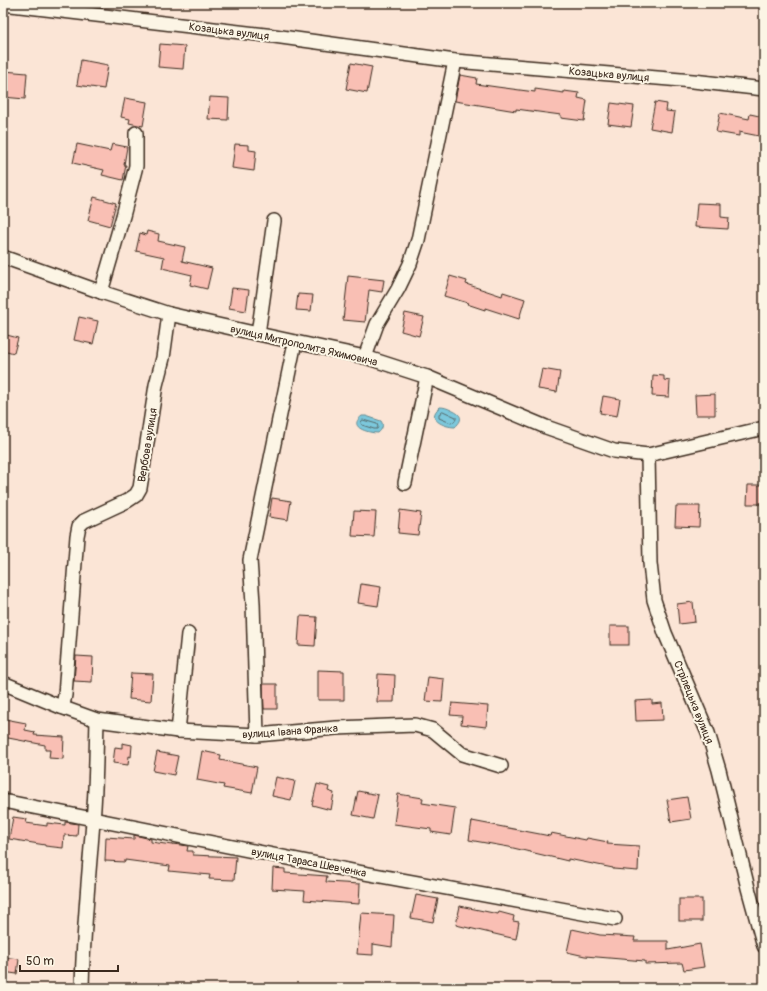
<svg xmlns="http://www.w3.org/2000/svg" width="767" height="991" font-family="Pangolin,sans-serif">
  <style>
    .water { fill: #7cc8dc; stroke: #628990 }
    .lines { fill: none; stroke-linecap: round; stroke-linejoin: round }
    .shore { stroke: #55696a; stroke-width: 1 }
    .building { fill: #f9bfb4; stroke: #3b2a1e }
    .minor-casing { stroke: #3b2a1e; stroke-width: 16 }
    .minor { stroke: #fcf5e5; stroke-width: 13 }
    .labels { text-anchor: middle; stroke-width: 4; stroke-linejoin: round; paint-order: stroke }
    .street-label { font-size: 11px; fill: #3b2a1e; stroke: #fcf5e5 }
  </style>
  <rect width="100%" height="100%" fill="#fbe5d6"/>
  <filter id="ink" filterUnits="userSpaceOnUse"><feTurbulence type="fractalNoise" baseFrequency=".025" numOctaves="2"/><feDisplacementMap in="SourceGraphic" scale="8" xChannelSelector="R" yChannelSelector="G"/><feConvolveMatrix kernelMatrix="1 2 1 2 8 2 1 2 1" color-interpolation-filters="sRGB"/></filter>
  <g filter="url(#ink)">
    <g class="water">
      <path d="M440,407c4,0 7,1 11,3 9,4 14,8 4,17 -11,0 -30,-8 -15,-20z"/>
      <path d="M362,416h4l15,5c3,4 1,9 -3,12 -10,0 -31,-6 -16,-17z"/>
    </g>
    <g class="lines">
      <g class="shore">
        <polygon points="443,411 456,417 456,419 454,422 451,423 439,418 439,415 441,412"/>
        <polygon points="363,420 377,424 378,427 377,429 374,429 362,425 361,423"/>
      </g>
    </g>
    <g class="building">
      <polygon points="160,44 185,46 183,69 158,67"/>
      <polygon points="81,60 108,65 104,89 77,85"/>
      <polygon points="351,63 372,67 367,93 346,89"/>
      <polygon points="4,71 27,73 25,99 3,97"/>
      <polygon points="460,75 477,78 476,84 497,87 535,92 535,89 564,93 564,91 579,93 578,98 587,100 584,121 561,118 561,115 516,109 516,111 455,101"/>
      <polygon points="210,97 229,98 228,120 208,119"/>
      <polygon points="125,98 147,102 143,126 129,123 130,119 121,117"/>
      <polygon points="655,102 667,104 666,111 675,112 672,132 650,128"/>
      <polygon points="611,103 634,106 631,127 608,124"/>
      <polygon points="720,113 749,119 750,114 764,117 764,137 739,132 739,136 716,132"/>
      <polygon points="77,144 110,151 112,144 127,147 124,165 126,165 123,180 102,175 104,170 73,163"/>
      <polygon points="235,144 249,145 249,150 256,151 254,171 232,168"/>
      <polygon points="94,197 116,203 110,226 88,220"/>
      <polygon points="697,203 721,204 721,217 729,218 728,229 695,227"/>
      <polygon points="147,231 159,234 158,241 185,247 182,261 212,268 207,289 190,285 192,275 162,268 164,257 136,251 140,233 146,235"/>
      <polygon points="348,276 384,280 382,292 369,290 365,322 343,320"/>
      <polygon points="450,276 467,281 466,284 502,296 503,292 525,299 519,319 485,308 485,310 467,304 468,303 444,296"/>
      <polygon points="232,288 249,290 246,311 229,308"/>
      <polygon points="298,294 313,295 311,311 296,310"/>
      <polygon points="405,313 424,317 419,336 401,331"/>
      <polygon points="79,317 98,321 93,344 74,340"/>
      <polygon points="3,334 18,338 14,353 3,350"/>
      <polygon points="542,369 560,372 557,392 538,389"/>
      <polygon points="653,375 664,376 664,380 670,381 669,397 652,396"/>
      <polygon points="715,394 715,415 696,415 695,395"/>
      <polygon points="603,396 620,399 617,416 600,413"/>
      <polygon points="748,485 764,485 764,504 747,504"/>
      <polygon points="272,498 291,501 288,520 269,517"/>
      <polygon points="676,506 700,506 699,527 675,526"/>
      <polygon points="400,510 421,513 418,535 398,533"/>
      <polygon points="354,511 376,512 374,537 352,536"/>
      <polygon points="361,584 381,587 378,606 358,603"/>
      <polygon points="693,602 695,622 679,624 677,604"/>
      <polygon points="300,616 317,617 315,646 298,645"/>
      <rect x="610" y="626" width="19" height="19"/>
      <polygon points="76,656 93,657 92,682 74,681"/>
      <polygon points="318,670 344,671 344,700 318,700"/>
      <polygon points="131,673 153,674 151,701 129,699"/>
      <polygon points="378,674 395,675 394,702 377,702"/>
      <polygon points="428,677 444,679 442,702 425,701"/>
      <polygon points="263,684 277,684 277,709 264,709"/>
      <polygon points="652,700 652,704 662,703 663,720 636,721 635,701"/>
      <polygon points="452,703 488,706 486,727 461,724 462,716 450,715"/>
      <polygon points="5,719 26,723 25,730 35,732 34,735 64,737 63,759 49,758 50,750 45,750 45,745 3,737 3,732"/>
      <polygon points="122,743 132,745 131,757 129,756 128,765 113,763 115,747 122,748"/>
      <polygon points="202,751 221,755 220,760 257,767 252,793 223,788 224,785 197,780"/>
      <polygon points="157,752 178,756 174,775 153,771"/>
      <polygon points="276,777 295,781 291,800 272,796"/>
      <polygon points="317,784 329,787 328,791 334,793 331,810 312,805"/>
      <polygon points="358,791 378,795 373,819 353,815"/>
      <polygon points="398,794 423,798 422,803 455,808 451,835 431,832 431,829 394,824"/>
      <polygon points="687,797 691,819 671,822 667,800"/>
      <polygon points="13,817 27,819 26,823 47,826 47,823 65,825 65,822 78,824 77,836 64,835 63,848 45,846 45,845 9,839"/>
      <polygon points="472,821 550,836 551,833 586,840 587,838 608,842 607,844 639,846 638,871 613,869 613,868 568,859 568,861 509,847 469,840"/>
      <polygon points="134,835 151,839 151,842 172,845 172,844 181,845 188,846 187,851 193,851 193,855 236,857 234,880 209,879 210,875 169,871 170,866 125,860 125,862 105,861 106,837 134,839"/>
      <polygon points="273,868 285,869 285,873 327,876 326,882 360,884 359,904 304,900 305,891 272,889"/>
      <polygon points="416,895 438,899 433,922 411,918"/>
      <rect x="679" y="899" width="23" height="22"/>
      <polygon points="460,906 498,914 499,912 514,916 513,921 519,922 516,939 456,925"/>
      <polygon points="361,913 394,915 392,947 373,944 373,955 357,954"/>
      <polygon points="572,929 600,935 635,937 634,941 668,941 668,950 700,944 704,967 684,970 682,963 645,964 645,961 585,956 567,952"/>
      <polygon points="3,957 19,959 17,974 3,972"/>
    </g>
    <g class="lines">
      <defs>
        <g id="minor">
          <polyline points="3,4 274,36 455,61 693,81 764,89"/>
          <polyline points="3,257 101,292 169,314 258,334 365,357 427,377 546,427 614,451 648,455 764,428"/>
          <polyline points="101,292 123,216 136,166 136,133"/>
          <polyline points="258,334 274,221"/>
          <polyline points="365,357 377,324 398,289 410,264 418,240 455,61"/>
          <polyline points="648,455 650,563 654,600 665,633 708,733 719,770 748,888 764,946"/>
          <polyline points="405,483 427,377"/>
          <polyline points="3,683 61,707 97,720 178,731 257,735 336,728 415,725 433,730 462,754 501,766"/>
          <polyline points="61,707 63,705 65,695 77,536 79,526 84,521 127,501 136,495 140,488 156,385 163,358 169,314"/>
          <polyline points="178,731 188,634"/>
          <polyline points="257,735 253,603 250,560 295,342"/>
          <polyline points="3,801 353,871 615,919"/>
          <path d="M82,988c1,-56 7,-112 11,-167 3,-34 3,-67 4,-101"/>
        </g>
      </defs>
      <use href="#minor" class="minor-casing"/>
      <use href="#minor" class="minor"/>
    </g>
  </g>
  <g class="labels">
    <g class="street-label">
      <text transform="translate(229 31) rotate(7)" y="4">Козацька вулиця</text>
      <text transform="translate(609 74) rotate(5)" y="4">Козацька вулиця</text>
      <text transform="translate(304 345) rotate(13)" y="4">вулиця Митрополита Яхимовича</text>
      <text transform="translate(147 445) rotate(-81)" y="4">Вербова вулиця</text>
      <text transform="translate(694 702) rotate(68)" y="4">Стрілецька вулиця</text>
      <text transform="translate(290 731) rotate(-4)" y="4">вулиця Івана Франка</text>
      <text transform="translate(309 862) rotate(11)" y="4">вулиця Тараса Шевченка</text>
    </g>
  </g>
  <rect width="767" height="991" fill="none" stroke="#fcf5e5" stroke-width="16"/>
  <rect x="8" y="8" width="751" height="975" fill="none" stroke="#3b2a1e" stroke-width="1.5" filter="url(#ink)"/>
  <path d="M20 965v6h98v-6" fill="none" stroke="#3b2a1e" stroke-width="2"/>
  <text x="26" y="965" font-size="12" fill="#3b2a1e" stroke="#fcf5e5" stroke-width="3" paint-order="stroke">50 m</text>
</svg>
